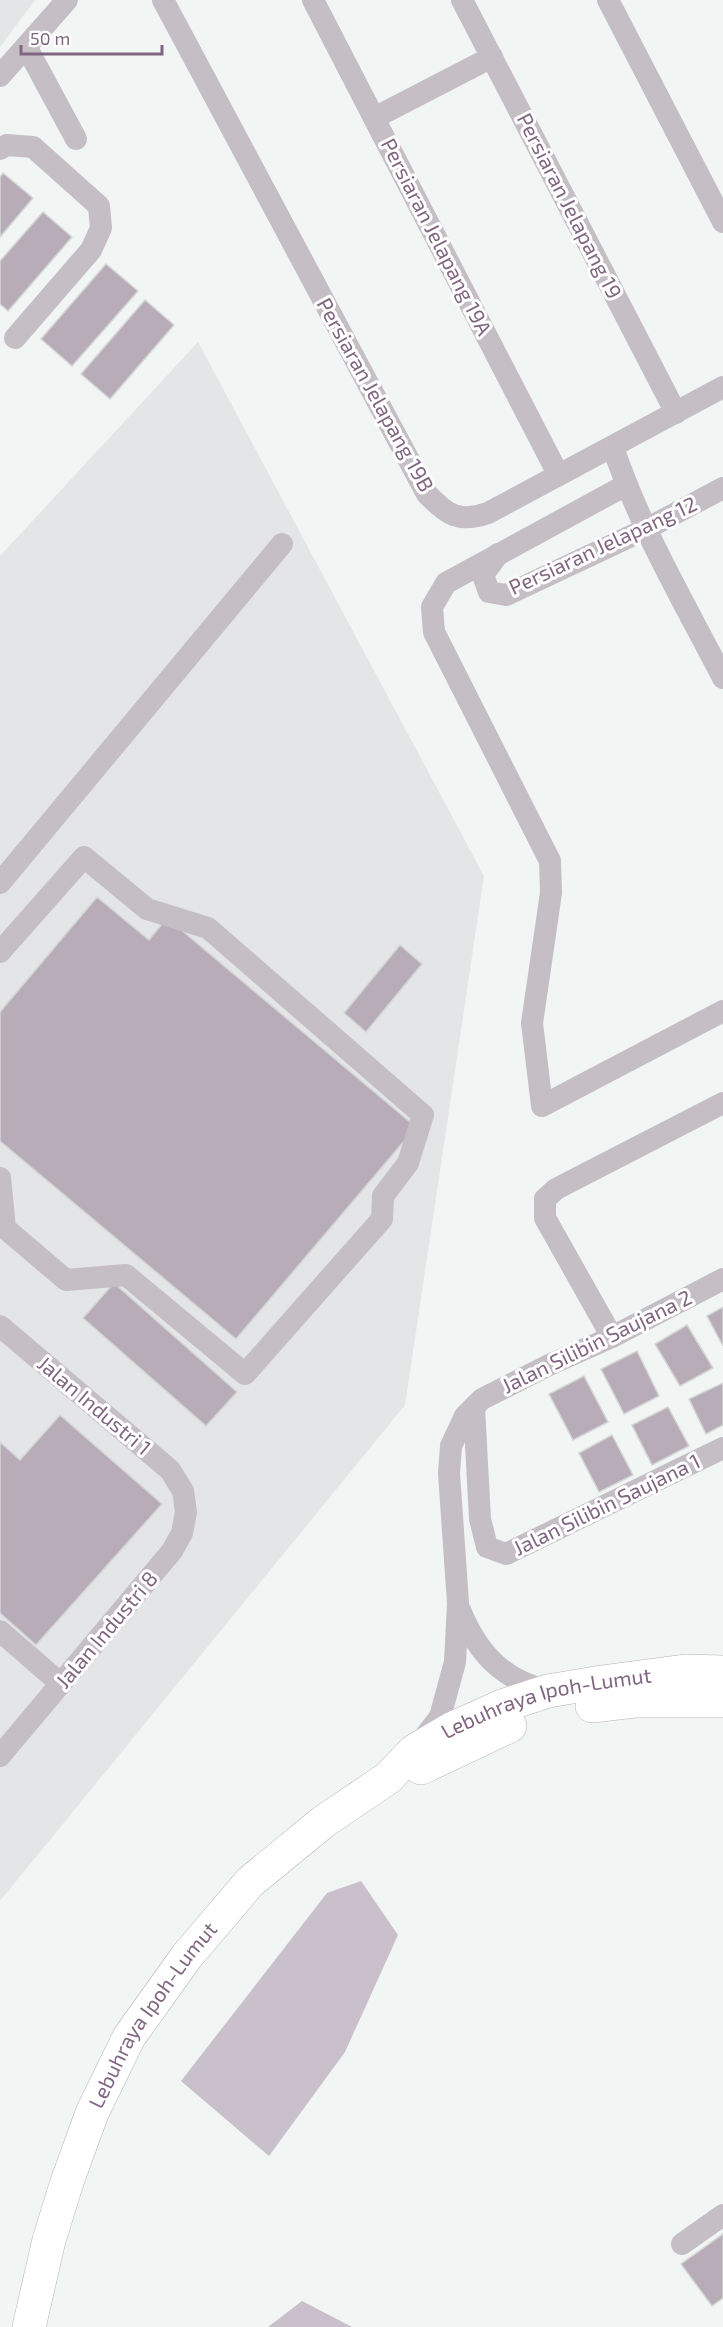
<svg xmlns="http://www.w3.org/2000/svg" width="723" height="2327" font-family="'Exo 2',sans-serif">
  <style>
    .built { fill: #e4e5e6 }
    .water { fill: #c9c0cc }
    .building { fill: #b7acb7; stroke: #d4d6d5; stroke-width: 1.5 }
    .lines { fill: none; stroke-linecap: round; stroke-linejoin: round }
    .highway-casing { stroke: #b7b1b7; stroke-width: 34 }
    .minor { stroke: #c5bec5; stroke-width: 22 }
    .highway { stroke: #fff; stroke-width: 33 }
    .labels { text-anchor: middle; stroke-width: 6; stroke-linejoin: round; paint-order: stroke }
    .street-label { font-size: 21px; fill: #806680; stroke: #fff }
  </style>
  <rect width="100%" height="100%" fill="#f1f5f3"/>
  <g class="built">
    <polygon points="0,0 35,0 0,47"/>
    <polygon points="198,342 484,876 405,1405 0,1901 0,556"/>
  </g>
  <g class="water">
    <polygon points="361,1881 398,1935 345,2052 269,2156 181,2081 327,1893"/>
    <polygon points="302,2301 352,2327 268,2327"/>
  </g>
  <g class="building">
    <polygon points="3,173 33,198 0,237 0,177"/>
    <polygon points="43,212 72,237 8,311 0,304 0,261"/>
    <polygon points="106,264 138,291 72,366 41,339"/>
    <polygon points="145,300 174,325 110,399 81,374"/>
    <polygon points="97,897 149,940 167,918 416,1127 236,1339 0,1141 0,1012"/>
    <polygon points="400,945 422,964 366,1032 344,1013"/>
    <polygon points="114,1283 237,1392 206,1426 83,1318"/>
    <polygon points="723,1307 723,1346 707,1316"/>
    <polygon points="687,1325 713,1368 680,1386 655,1344"/>
    <polygon points="637,1351 659,1396 624,1414 601,1369"/>
    <polygon points="584,1376 608,1422 573,1440 549,1394"/>
    <polygon points="723,1383 723,1425 706,1434 689,1399"/>
    <polygon points="668,1407 689,1446 652,1465 632,1425"/>
    <polygon points="60,1415 162,1504 36,1645 0,1613 0,1442 20,1460"/>
    <polygon points="612,1435 633,1475 599,1492 579,1453"/>
    <polygon points="723,2234 723,2298 712,2306 681,2264"/>
  </g>
  <g class="lines">
    <defs>
      <g id="highway">
        <polyline points="592,1706 635,1701 723,1701"/>
        <polyline points="421,1768 510,1726"/>
        <path id="s1" d="M29,2327l20,-87 18,-58 25,-69 37,-76 58,-81 63,-74 73,-60 65,-44 26,-27 39,-23 49,-22 46,-15 54,-9 83,-11 38,1"/>
      </g>
    </defs>
    <use href="#highway" class="highway-casing"/>
    <g class="minor">
      <path d="M163,0l264,494c20,21 32,29 61,19l235,-126"/>
      <polyline points="313,0 558,474"/>
      <polyline points="462,0 676,413"/>
      <polyline points="608,0 723,222"/>
      <polyline points="27,48 76,139"/>
      <polyline points="0,76 67,0"/>
      <polyline points="374,118 492,57"/>
      <polyline points="0,149 7,145 33,147 99,206 101,228 91,250 15,338"/>
      <path d="M613,447c27,81 71,155 110,231"/>
      <polyline points="626,485 446,583 432,607 434,632 550,861 551,893 532,1023 542,1106 723,1011"/>
      <polyline points="498,554 483,575 489,592 506,595 646,529 723,488"/>
      <polyline points="0,883 282,544"/>
      <polyline points="0,952 84,857 147,909 208,928 423,1115 408,1163 383,1196 382,1219 245,1374 126,1275 66,1280 5,1228 0,1178"/>
      <polyline points="0,1326 170,1470 183,1491 186,1512 182,1533 172,1551 0,1756"/>
      <polyline points="612,1337 545,1218 545,1199 556,1189 723,1103"/>
      <polyline points="474,1407 480,1519 487,1547 506,1554 723,1448"/>
      <path d="M460,1610c18,44 42,69 88,81"/>
      <polyline points="0,1631 61,1684"/>
      <polyline points="423,1739 440,1717 455,1662 458,1603 449,1473 451,1446 465,1416 482,1399 549,1365 612,1337 723,1279"/>
      <polyline points="682,2244 723,2215"/>
    </g>
    <use href="#highway" class="highway"/>
  </g>
  <g class="labels">
    <g class="street-label">
      <text transform="translate(569 206) rotate(63)" y="7">Persiaran Jelapang 19</text>
      <text transform="translate(436 237) rotate(63)" y="7">Persiaran Jelapang 19A</text>
      <text transform="translate(375 395) rotate(61)" y="7">Persiaran Jelapang 19B</text>
      <text transform="translate(603 546) rotate(-25)" y="7">Persiaran Jelapang 12</text>
      <text transform="translate(597 1342) rotate(-26)" y="7">Jalan Silibin Saujana 2</text>
      <text transform="translate(94 1406) rotate(40)" y="7">Jalan Industri 1</text>
      <text transform="translate(607 1505) rotate(-26)" y="7">Jalan Silibin Saujana 1</text>
      <text transform="translate(107 1630) rotate(-50)" y="7">Jalan Industri 8</text>
      <text dy="7" stroke="none"><textPath href="#s1" startOffset="858">Lebuhraya Ipoh-Lumut</textPath></text>
      <text dy="7" stroke="none"><textPath href="#s1" startOffset="339">Lebuhraya Ipoh-Lumut</textPath></text>
    </g>
  </g>
  <path d="M21 45v9h141v-9" fill="none" stroke="#806680" stroke-width="3"/>
  <text x="30" y="45" font-size="18" fill="#806680" stroke="#ffffff" stroke-width="4.5" paint-order="stroke">50 m</text>
</svg>
